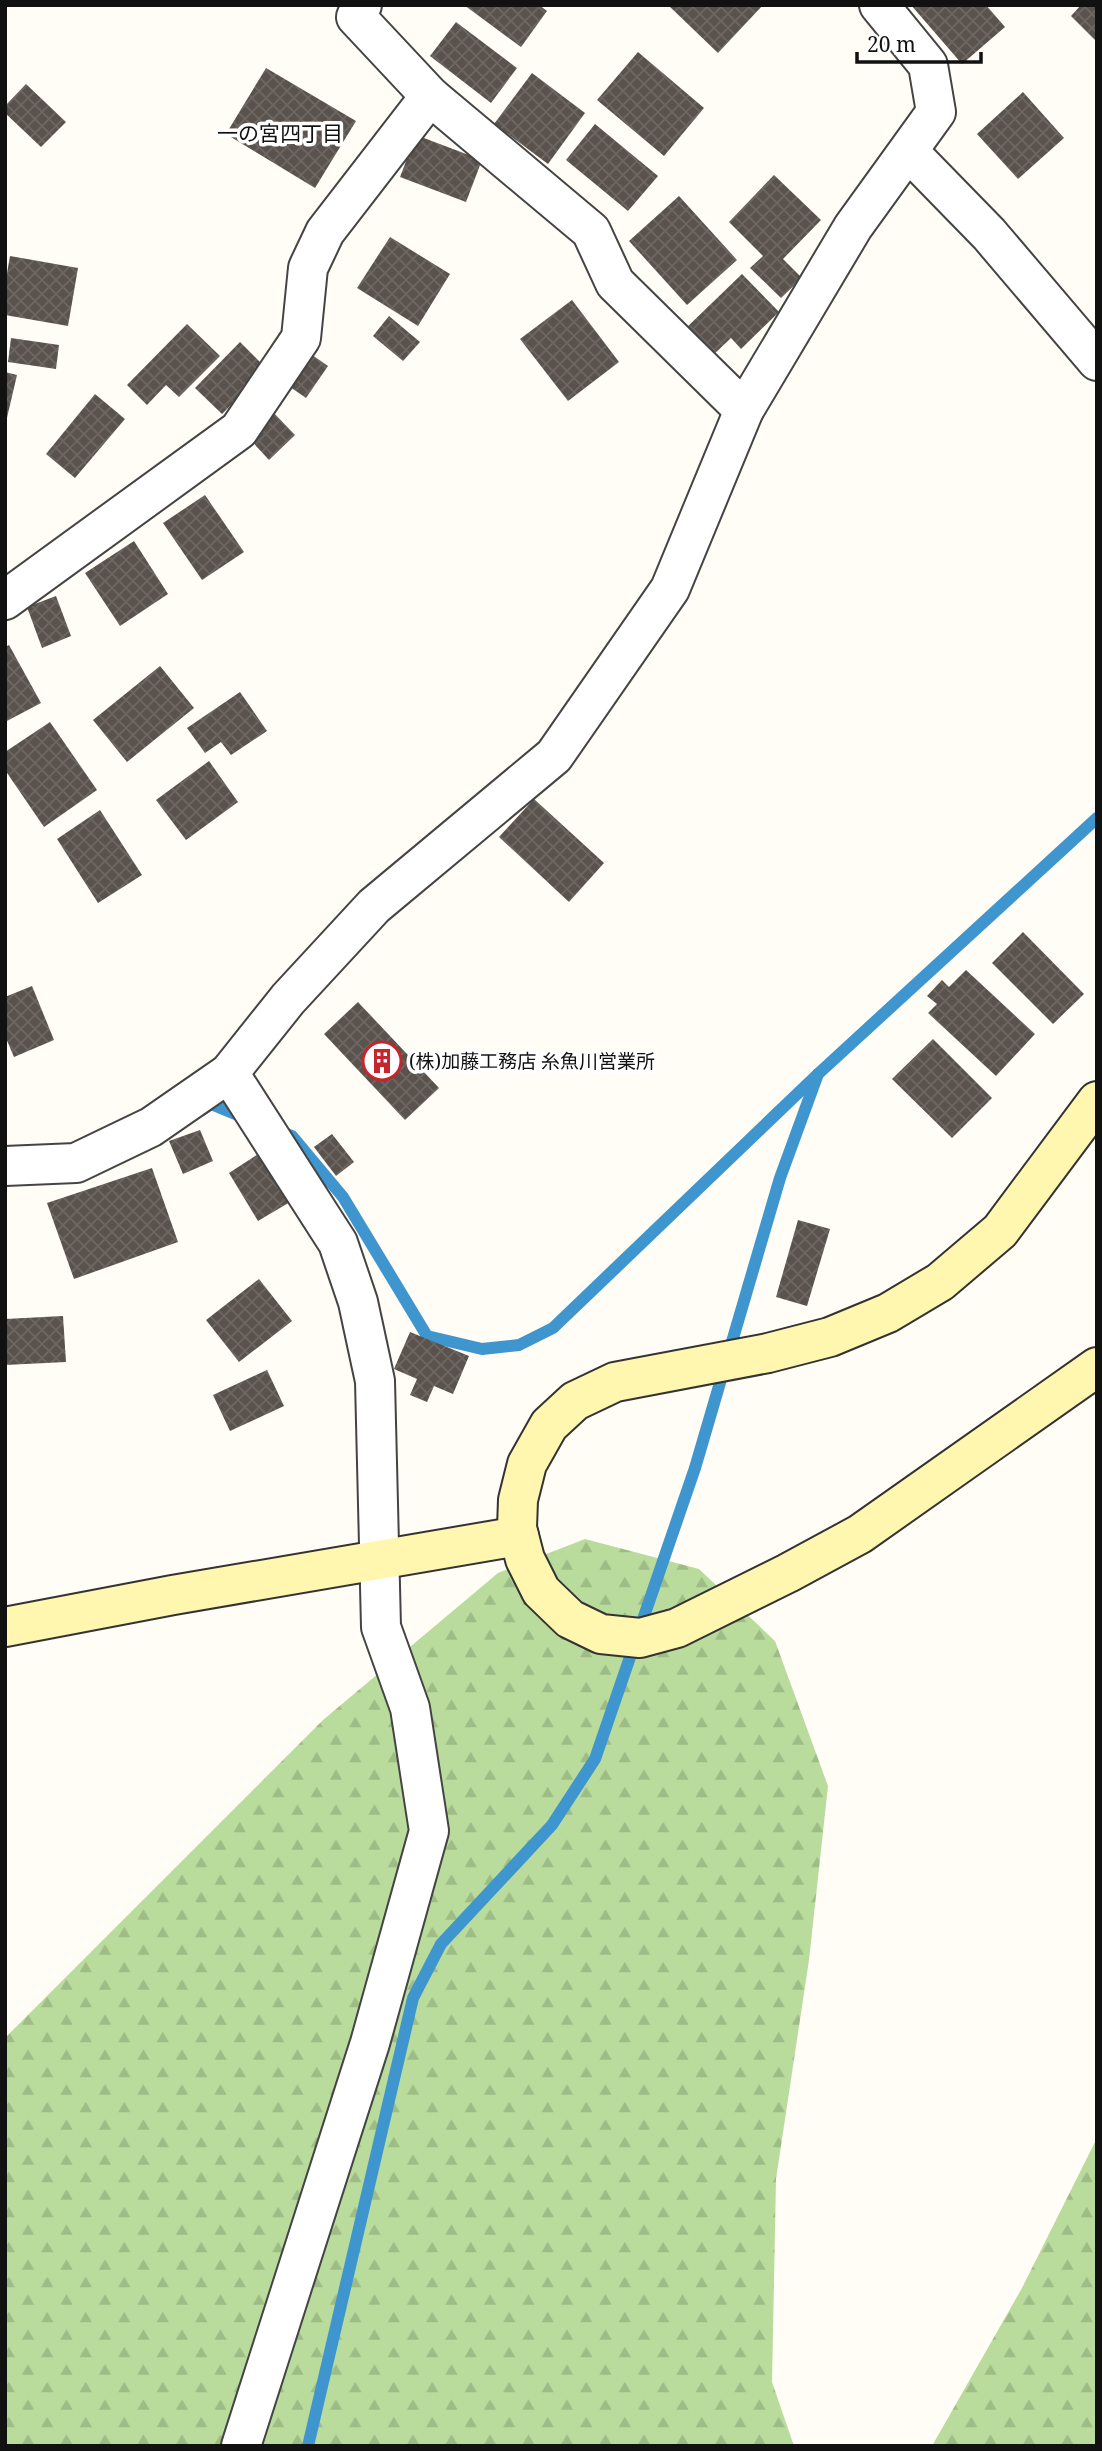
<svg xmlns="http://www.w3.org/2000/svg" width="1102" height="2451" font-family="'Noto Serif','Noto Sans JP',serif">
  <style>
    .forest { fill: url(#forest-firs) }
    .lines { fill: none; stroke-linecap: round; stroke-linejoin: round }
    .stream { stroke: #3f96cf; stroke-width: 12 }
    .building { fill: url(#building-cross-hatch) }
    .street-casing { stroke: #444; stroke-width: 42 }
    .secondary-casing { stroke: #333; stroke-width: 42 }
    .street { stroke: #fff; stroke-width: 38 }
    .secondary { stroke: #fff6b0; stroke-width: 38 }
    .labels { text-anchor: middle; stroke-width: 7; stroke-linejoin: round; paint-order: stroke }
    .poi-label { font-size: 19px; fill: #111; stroke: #fff; text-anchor: start }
    .neighbourhood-label { font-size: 21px; fill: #111; stroke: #fff }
  </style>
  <defs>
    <pattern id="forest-firs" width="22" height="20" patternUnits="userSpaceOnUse" patternTransform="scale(1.75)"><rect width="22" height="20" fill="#b9dc9c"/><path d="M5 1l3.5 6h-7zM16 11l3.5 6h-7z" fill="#9ebc85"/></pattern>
    <pattern id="building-cross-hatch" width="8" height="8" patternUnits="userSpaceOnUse" patternTransform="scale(1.75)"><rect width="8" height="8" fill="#5a524d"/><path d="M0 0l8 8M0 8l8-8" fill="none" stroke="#6d6662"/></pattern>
  </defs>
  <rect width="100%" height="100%" fill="#fffdf5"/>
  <g class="forest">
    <polygon points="585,1539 699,1569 775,1641 828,1786 809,1960 776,2179 772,2382 794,2446 5,2446 5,2038 323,1720 498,1573"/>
    <polygon points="1097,2138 1097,2446 932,2446 1022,2288"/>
  </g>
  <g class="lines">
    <g class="stream">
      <polyline points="202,1110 211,1104 245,1118"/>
      <polyline points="279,1131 292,1136 343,1197 427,1336 482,1349 519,1345 553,1328 818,1074 1097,818"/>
      <polyline points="308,2446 413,1998 441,1944 552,1825 595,1759 695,1468 780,1178 818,1074"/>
    </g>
  </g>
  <g class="building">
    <polygon points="464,5 539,5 547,11 521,47"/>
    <polygon points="668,5 763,5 718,53"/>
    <polygon points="911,5 986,5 1005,27 962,64"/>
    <polygon points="1081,5 1097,5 1097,42 1071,16"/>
    <polygon points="456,22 517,68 491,103 430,56"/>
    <polygon points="638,52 704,108 664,156 597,100"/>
    <polygon points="266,68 356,121 315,188 226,134"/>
    <polygon points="532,73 585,113 548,164 494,124"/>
    <polygon points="26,84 66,122 41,147 5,113 5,106"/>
    <polygon points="1023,92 1064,138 1018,179 977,134"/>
    <polygon points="595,124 658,176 628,211 566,160"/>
    <polygon points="416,135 482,160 466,202 400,177"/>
    <polygon points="774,175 821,220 783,259 802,278 781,298 750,268 763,256 729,222"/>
    <polygon points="679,196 737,260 687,305 629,241"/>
    <polygon points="390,237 450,274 418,326 357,288"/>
    <polygon points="10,256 78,268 68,326 5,315 5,285"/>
    <polygon points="742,274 779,312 741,349 731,338 711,357 684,330"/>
    <polygon points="572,300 619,362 568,401 520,339"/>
    <polygon points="389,316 420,342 403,361 373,336"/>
    <polygon points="187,324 220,356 179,397 166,385 147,405 127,385"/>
    <polygon points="11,338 59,345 56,369 8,362"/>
    <polygon points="240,342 267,369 222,414 195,388"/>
    <polygon points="305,350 328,366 306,398 283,382"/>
    <polygon points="5,372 17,375 6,422 5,422"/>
    <polygon points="95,394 125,419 75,478 46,454"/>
    <polygon points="272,411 295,435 269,460 246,435"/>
    <polygon points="205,495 244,552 202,580 163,523"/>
    <polygon points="134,541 168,594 120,626 85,573"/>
    <polygon points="56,596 71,636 42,648 27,607"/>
    <polygon points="9,645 41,703 5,722 5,647"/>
    <polygon points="160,666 194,708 127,762 93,720"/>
    <polygon points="240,692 267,731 231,755 221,742 205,753 187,728"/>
    <polygon points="50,722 97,790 44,827 5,770 5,752"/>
    <polygon points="209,761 238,802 186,840 156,800"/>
    <polygon points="534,799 604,863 569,902 499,837"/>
    <polygon points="100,810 142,875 98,903 57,839"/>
    <polygon points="1023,932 1084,994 1053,1024 992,963"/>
    <polygon points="966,970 1035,1034 996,1076 928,1013 937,1004 927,996 942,980 949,987"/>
    <polygon points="32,986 54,1040 14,1057 5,1036 5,997"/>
    <polygon points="358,1002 439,1088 405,1120 324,1034"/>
    <polygon points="933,1039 992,1098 952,1138 892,1079"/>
    <polygon points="200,1130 213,1161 183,1174 169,1141"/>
    <polygon points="332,1134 354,1162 336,1176 314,1147"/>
    <polygon points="260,1153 290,1202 258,1221 229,1173"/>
    <polygon points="152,1168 178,1242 74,1279 47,1203"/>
    <polygon points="798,1220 830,1229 807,1306 776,1297"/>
    <polygon points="259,1279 292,1321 239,1362 206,1320"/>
    <polygon points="63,1316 66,1362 5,1365 5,1319"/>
    <polygon points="410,1332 469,1356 453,1394 434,1386 427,1402 410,1395 417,1379 394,1369"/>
    <polygon points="267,1370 284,1406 230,1431 213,1395"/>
  </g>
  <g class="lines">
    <defs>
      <g id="street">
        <polyline points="362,5 356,17 430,96 591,231 615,283 744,410"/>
        <polyline points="909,152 989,234 1097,361"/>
        <polyline points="5,600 239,430 301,338 308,268 325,232 430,96"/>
        <polyline points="229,1073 338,1243 358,1302 375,1381 381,1627 410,1708 429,1831 370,2043 241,2446"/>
        <polyline points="5,1166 76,1163 151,1127 229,1073 288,999 374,906 554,756 670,589 744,410 853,227 936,112 928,65 879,5"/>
      </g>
      <g id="secondary">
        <polyline points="1097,1101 1000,1231 940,1282 888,1313 830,1337 768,1353 615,1382 575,1401 549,1425 527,1464 518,1500 517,1528 525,1559 541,1591 570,1619 601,1634 640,1638 677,1628 788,1573 860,1534 1097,1367"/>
        <polyline points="5,1627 173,1595 519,1536"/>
      </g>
    </defs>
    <use href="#street" class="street-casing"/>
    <use href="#secondary" class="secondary-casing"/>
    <use href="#street" class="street"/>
    <use href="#secondary" class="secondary"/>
  </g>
  <defs>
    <symbol id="building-ring" viewBox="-11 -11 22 22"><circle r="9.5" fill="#fff" stroke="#c4262e" stroke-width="1.5"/><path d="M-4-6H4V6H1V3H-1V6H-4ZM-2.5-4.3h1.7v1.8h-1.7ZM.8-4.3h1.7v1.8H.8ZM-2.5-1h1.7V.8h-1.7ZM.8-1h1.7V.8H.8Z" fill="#c4262e"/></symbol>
  </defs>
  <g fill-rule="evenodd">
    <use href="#building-ring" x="360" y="1039" width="44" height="44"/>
  </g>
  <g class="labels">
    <g class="poi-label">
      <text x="409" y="1068">(株)加藤工務店 糸魚川営業所</text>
    </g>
    <g class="neighbourhood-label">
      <text x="280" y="141">一の宮四丁目</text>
    </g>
  </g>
  <rect width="1102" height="2451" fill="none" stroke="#111111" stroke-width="14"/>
  <path d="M857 52v10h124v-10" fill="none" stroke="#111111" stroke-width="3.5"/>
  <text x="867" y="52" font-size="21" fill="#111111" stroke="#ffffff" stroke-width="5" paint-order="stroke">20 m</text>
</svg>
